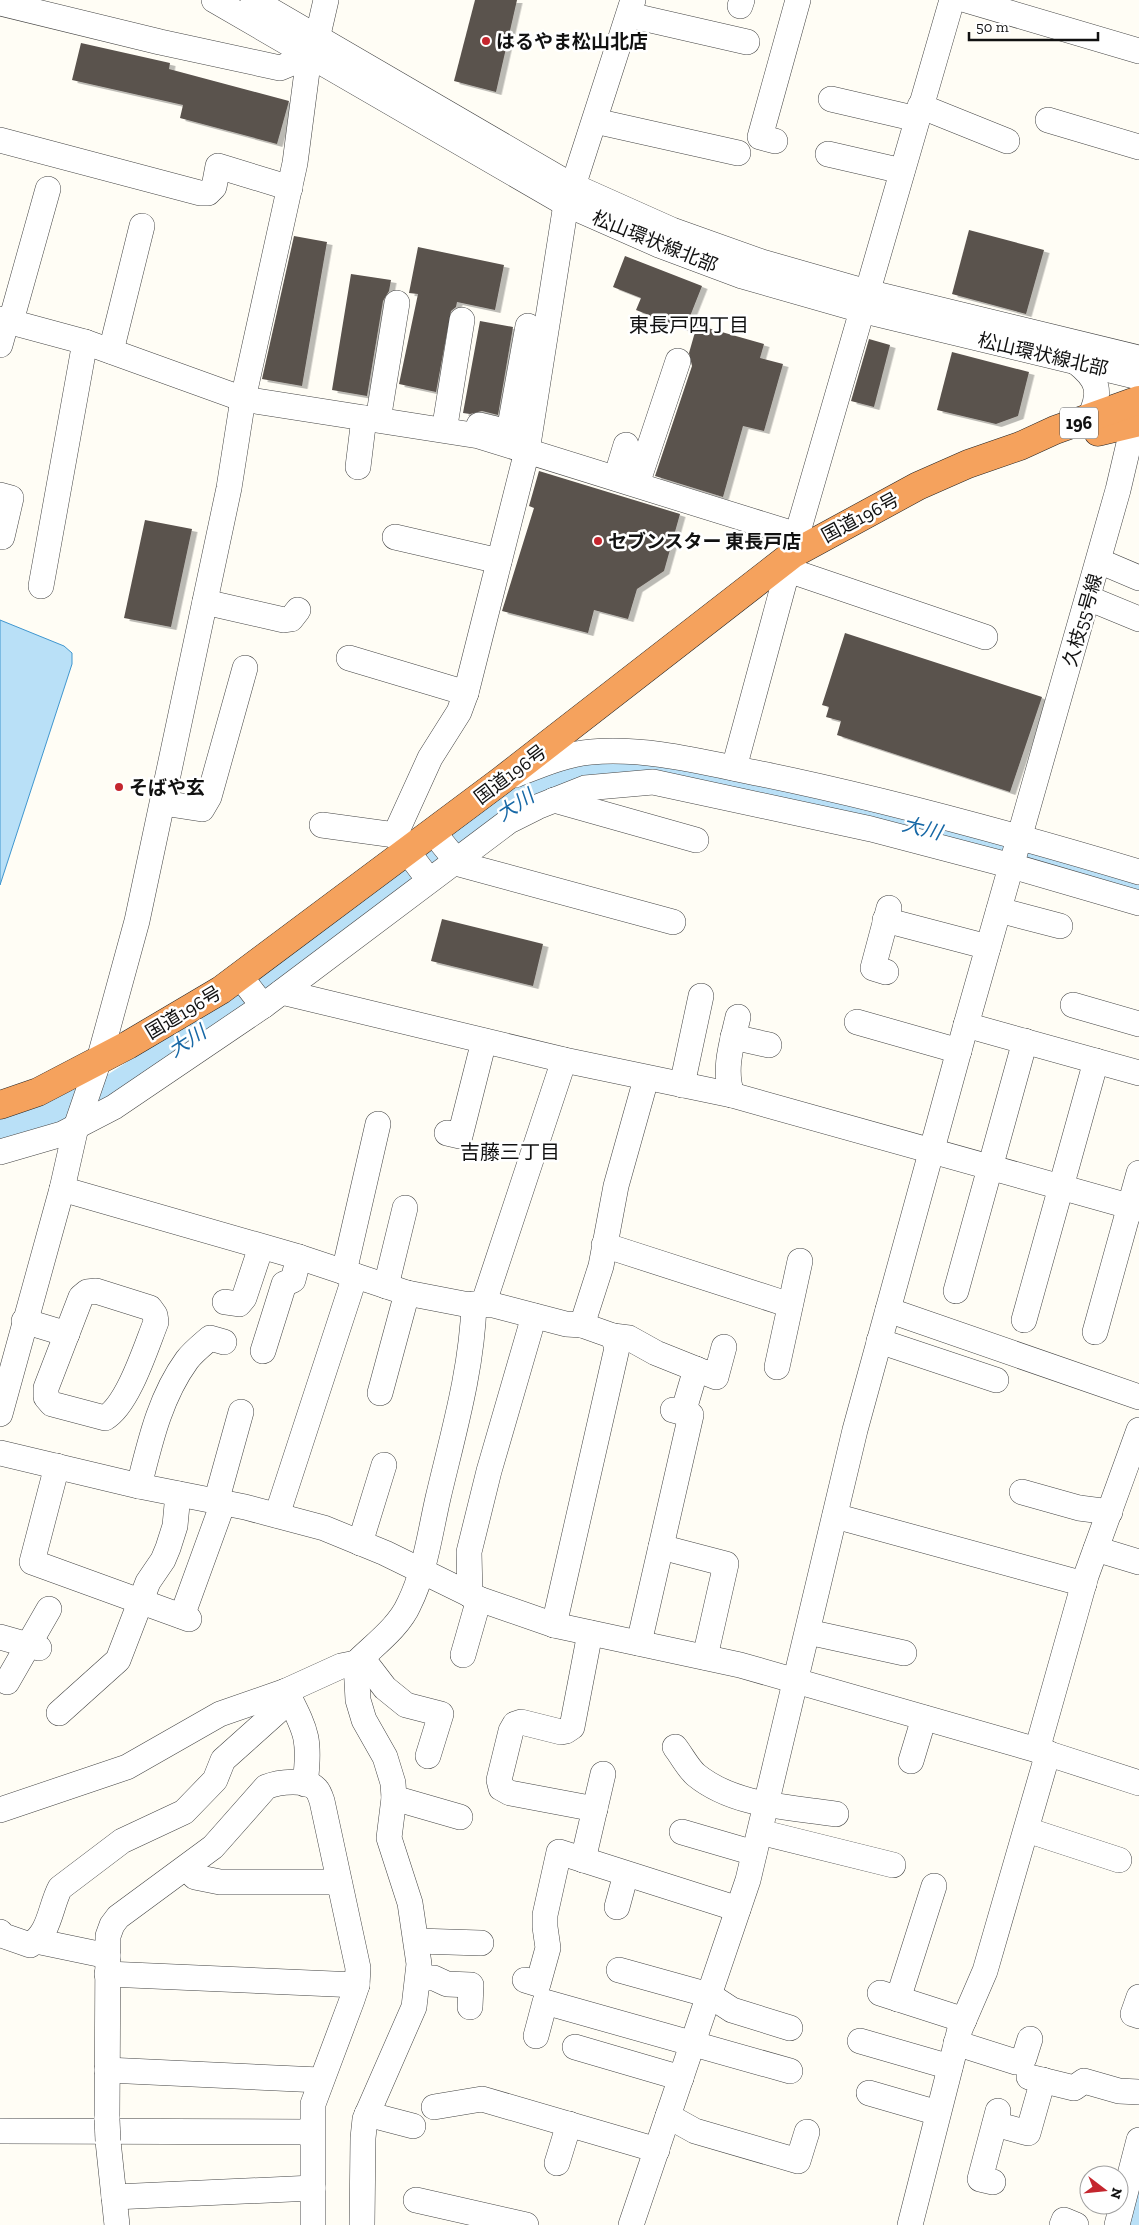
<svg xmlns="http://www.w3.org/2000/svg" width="1139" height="2225" font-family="'Zilla Slab','Noto Sans JP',serif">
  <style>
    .water { fill: #b9e0f7; stroke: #3f96cf }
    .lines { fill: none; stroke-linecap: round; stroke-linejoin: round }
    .river { stroke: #b9e0f7; stroke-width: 31 }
    .building { fill: #5a524d; filter: url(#shadow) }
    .minor-casing { stroke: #444; stroke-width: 26 }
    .highway-casing { stroke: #222; stroke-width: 29 }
    .minor { stroke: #fff; stroke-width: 25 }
    .highway { stroke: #f5a25d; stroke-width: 28 }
    .minor-bridge-casing { stroke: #444; stroke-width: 26; stroke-linecap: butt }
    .minor-bridge { stroke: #fff; stroke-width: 25 }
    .poi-dot { fill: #c4262e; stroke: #fff; stroke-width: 2 }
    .labels { text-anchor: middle; stroke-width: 5; stroke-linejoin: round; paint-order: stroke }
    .shield { fill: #fff; stroke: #585858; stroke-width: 1 }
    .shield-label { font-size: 18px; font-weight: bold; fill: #111 }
    .poi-label { font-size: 19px; font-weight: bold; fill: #111; stroke: #fff; text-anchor: start }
    .street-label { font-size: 19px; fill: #111; stroke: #fff }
    .neighbourhood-label { font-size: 20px; fill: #111; stroke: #fff }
    .water-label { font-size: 20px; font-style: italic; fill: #1768a6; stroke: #fff }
  </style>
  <defs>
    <filter id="shadow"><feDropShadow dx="5.5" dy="3" stdDeviation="0" flood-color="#0004"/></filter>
  </defs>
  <rect width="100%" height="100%" fill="#fffdf5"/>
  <polygon class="water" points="0,620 64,646 72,653 72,664 0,885"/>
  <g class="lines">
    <g class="river">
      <polyline points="0,1135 111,1091 238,1008 436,858 535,790 601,772 655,771 788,795 942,833 1139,888"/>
      <polyline points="1133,2225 1139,2200"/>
    </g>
  </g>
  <g class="building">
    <polygon points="475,0 517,0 496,92 454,81"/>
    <polygon points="81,43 170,63 169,69 289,101 277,144 180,118 183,105 72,80"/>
    <polygon points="969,230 1044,250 1026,314 952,294"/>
    <polygon points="294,236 327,242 302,386 262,379"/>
    <polygon points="418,247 504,265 495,310 457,302 456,307 451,311 436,392 399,384 418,294 409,293"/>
    <polygon points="625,256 702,286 685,329 636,310 641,298 613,287"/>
    <polygon points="351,274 391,280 389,291 383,301 367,396 332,390"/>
    <polygon points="480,321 513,327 498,415 482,411 470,414 463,413"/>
    <polygon points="697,325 764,344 760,358 783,364 764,431 743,426 723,497 655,476 692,366 689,353"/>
    <polygon points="869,339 890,345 874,407 851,401"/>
    <polygon points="952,352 1029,372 1018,416 996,424 937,410"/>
    <polygon points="539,471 680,514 664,571 637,589 628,619 594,610 588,633 502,611 534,508 529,506"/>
    <polygon points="145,520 192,529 171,627 124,618"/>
    <polygon points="845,633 1042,697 1010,792 837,735 841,721 826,717 829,707 822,705"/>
    <polygon points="442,919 543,944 533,986 431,961"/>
  </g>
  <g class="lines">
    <defs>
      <g id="minor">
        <polyline points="214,0 566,204 659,245 742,276 861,310 1139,377"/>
        <polyline points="253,0 569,184 672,230 762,262 867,292 1139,358"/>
        <polyline points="966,0 1139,51"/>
        <polyline points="0,3 160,42 280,68 309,56"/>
        <polyline points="740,6 742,0"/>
        <polyline points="629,15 747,42"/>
        <polyline points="831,99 917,119"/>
        <polyline points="920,106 1007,141"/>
        <polyline points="1048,120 1139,147"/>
        <polyline points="595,121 738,153"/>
        <polyline points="0,140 200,193 208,193 214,187 218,166 290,188"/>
        <polyline points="775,141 760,137 798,0"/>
        <polyline points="828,154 902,171"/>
        <polyline points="573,186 633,0"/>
        <polyline points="0,319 85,342 243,399 479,436 797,535"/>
        <polyline points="11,321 48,189"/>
        <polyline points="0,345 7,320"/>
        <polyline points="111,351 142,226"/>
        <path d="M1076,362c23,18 26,30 13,57"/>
        <polyline points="380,408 397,303"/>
        <polyline points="446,419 462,320"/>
        <polyline points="479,425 509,432 528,326"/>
        <polyline points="358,467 364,418"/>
        <polyline points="616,478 626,445"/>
        <polyline points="637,484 678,361"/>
        <polyline points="0,495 11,498 2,537 0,537"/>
        <polyline points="395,537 499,561"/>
        <polyline points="1099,561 1139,578"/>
        <polyline points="788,570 985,637"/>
        <polyline points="41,586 85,342"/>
        <polyline points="1088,598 1139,619"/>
        <polyline points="205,602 284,620 291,619 298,610"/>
        <polyline points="349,658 466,693"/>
        <polyline points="734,768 797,535 952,0"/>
        <path d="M515,775c23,-9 50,-21 76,-23 57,-5 115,11 171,22 127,26 253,61 377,98"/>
        <polyline points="554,800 696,840"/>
        <polyline points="163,803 202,809 209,797 245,668"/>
        <polyline points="322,825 395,835"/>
        <polyline points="433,832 459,864 673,922"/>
        <polyline points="429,880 395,835 430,758 459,712 466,693 527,451 566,204"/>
        <polyline points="999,910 1060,926"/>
        <polyline points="885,920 988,947"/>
        <polyline points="886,972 873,968 889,908"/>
        <polyline points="240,976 263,1006"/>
        <polyline points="282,992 564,1060 732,1095 1139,1209"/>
        <polyline points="1073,1005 1139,1024"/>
        <polyline points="857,1022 959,1051"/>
        <polyline points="966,1025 1139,1073"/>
        <polyline points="733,1037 769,1045"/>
        <polyline points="682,1085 701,996"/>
        <path d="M732,1095c-9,-26 0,-52 6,-78"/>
        <polyline points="447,1133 460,1136 484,1041"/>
        <polyline points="0,1152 62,1134 114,1107 263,1006 509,821 537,807 585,788 653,782 871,829 1012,866 1139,903"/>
        <polyline points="62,1189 299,1257 407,1293 464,1304 493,1305 566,1324 582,1325 613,1336 629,1338 656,1353 716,1377 724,1347"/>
        <polyline points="604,1245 790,1305"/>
        <polyline points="344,1272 378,1124"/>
        <polyline points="386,1286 405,1208"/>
        <path d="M96,1291l54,17 5,7 1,7c-10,25 -28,83 -51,96l-53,-14 -6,-7v-9l35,-91 6,-5z"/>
        <polyline points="956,1291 1025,1041"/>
        <polyline points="225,1302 239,1304 244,1298 261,1247"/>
        <polyline points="483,1305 564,1060"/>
        <polyline points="888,1310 1139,1397"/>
        <polyline points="1024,1320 1096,1061"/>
        <polyline points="24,1321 67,1334"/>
        <polyline points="582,1325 601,1266 616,1186 646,1079"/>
        <polyline points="1095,1332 1139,1173"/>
        <polyline points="879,1341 996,1380"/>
        <polyline points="263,1351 284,1284 293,1280 299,1257"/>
        <polyline points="777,1367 800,1261"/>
        <polyline points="380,1393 407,1293"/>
        <polyline points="683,1413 696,1369"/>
        <polyline points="0,1414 62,1189 76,1127 99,1060 137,921 229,488 243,399 295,163 309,56 317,39 326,0"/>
        <polyline points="0,1453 139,1486 245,1507 324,1528 385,1553 479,1599 554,1625 740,1665 1037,1750 1139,1783"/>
        <polyline points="57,1466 32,1562 189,1619"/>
        <path d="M139,1486c11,-44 21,-89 48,-126 6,-8 15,-15 23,-22l14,4"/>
        <polyline points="1022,1492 1079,1508 1110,1512"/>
        <polyline points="216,1502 241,1412"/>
        <polyline points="277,1515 355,1276"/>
        <polyline points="835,1516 1084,1584"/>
        <polyline points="360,1543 384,1465"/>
        <polyline points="661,1547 726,1564 705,1657"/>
        <polyline points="1096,1549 1139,1562"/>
        <polyline points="470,1595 469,1552 489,1471 534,1316"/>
        <polyline points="182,1616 223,1503"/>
        <polyline points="554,1625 617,1348 613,1336"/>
        <polyline points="808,1632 904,1653"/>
        <polyline points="590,1633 572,1727 566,1731 561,1732 521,1722 515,1724 511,1731 499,1780 501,1788 510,1793 595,1809"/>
        <polyline points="0,1637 39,1648"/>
        <polyline points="639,1643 691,1415 673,1410"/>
        <polyline points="463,1655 479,1599"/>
        <polyline points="362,1658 385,1688 406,1705 441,1714 428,1756"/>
        <polyline points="7,1682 49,1609"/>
        <path d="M286,1691c20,40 25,47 19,93"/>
        <polyline points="59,1713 118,1660 148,1582 163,1560 168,1548 175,1526 178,1494"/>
        <path d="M675,1747c7,9 13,21 21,28 38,31 93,32 140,39"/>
        <polyline points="1037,1750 1086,1576 1139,1430"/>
        <polyline points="911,1761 924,1718"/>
        <polyline points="394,1798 460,1817"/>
        <polyline points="0,1810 127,1767 220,1714 286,1691 341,1666 356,1663"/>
        <polyline points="1027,1830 1119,1860"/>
        <polyline points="682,1832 754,1853"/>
        <polyline points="760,1832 893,1865"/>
        <polyline points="583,1860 603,1774"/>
        <polyline points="187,1868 195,1877 220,1882 339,1882"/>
        <polyline points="617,1907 626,1874"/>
        <path d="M0,1932l4,4 26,9c20,-12 20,-38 30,-57l62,-47 62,-29 31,-32 8,-20 67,-60"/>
        <polyline points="36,1941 108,1956"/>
        <polyline points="417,1941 481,1943"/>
        <polyline points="619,1970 709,1995 732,2010 790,2028"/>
        <polyline points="107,1974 357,1985"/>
        <polyline points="419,1978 434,1978 447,1984 471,1985 470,2007"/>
        <polyline points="525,1980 538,1984 548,1948 545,1927 545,1915 559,1852 738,1909"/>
        <polyline points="880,1993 964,2020"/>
        <polyline points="1139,1997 1133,2014 1139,2016"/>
        <polyline points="898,1999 934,1886"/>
        <polyline points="536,2036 545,2002 790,2071"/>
        <polyline points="860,2041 950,2067"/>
        <polyline points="956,2043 1016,2062 1024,2058 1030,2039"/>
        <polyline points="575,2047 681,2078"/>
        <polyline points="107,2070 320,2080"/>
        <polyline points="1029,2077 1074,2088 1084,2081 1119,2091 1139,2092"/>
        <polyline points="869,2093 938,2113"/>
        <polyline points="434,2107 482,2099 657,2150"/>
        <polyline points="367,2114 413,2126"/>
        <polyline points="668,2116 695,2131 798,2161 807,2132"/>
        <path d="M107,2119l1,-183 4,-11 6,-8 95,-70 53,-60c12,-5 41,-9 51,3 2,2 4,8 5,11l36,167 -1,17 -5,15 -39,104v121"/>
        <polyline points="995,2124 1028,2133 1043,2080"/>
        <polyline points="0,2131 312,2132"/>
        <polyline points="108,2141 117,2225"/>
        <polyline points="557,2163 569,2124"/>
        <polyline points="993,2182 980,2179 998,2111"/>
        <polyline points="114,2197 313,2188"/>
        <polyline points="416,2200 526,2225"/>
        <path d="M362,2225l1,-87 2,-19 49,-112 5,-43 -9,-61 -21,-65 5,-40 -1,-15 -8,-26 -21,-37 -6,-20 -2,-37c18,-18 43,-36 53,-59 16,-32 21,-71 29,-106 15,-64 34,-128 36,-194"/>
        <polyline points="631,2225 748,1880 855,1430 966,1025 1118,490 1138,405"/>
        <polyline points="910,2225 960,2029 985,1971 1048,1753"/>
        <polyline points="1062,2225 1064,2220 1076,2225"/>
        <polyline points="1117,2225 1139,2140"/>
      </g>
      <g id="highway">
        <polyline points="1098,432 1139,422"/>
        <polyline points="0,1105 38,1092 128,1045 221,990 502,780 793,554 918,486 968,464 1020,446 1055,430 1139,400"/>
      </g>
    </defs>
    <use href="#minor" class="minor-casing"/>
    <use href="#highway" class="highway-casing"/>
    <use href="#minor" class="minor"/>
    <use href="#highway" class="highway"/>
    <defs>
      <polyline id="minor-bridge" points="107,2119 108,2141"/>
    </defs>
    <use href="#minor-bridge" class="minor-bridge-casing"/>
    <use href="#minor-bridge" class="minor-bridge"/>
  </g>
  <g class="poi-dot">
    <circle cx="486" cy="41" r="5"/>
    <circle cx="598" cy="541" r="5"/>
    <circle cx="119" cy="787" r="5"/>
  </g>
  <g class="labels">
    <rect class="shield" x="1060" y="407.5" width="38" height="31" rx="4"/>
    <g class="shield-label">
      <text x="1079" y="429">196</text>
    </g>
    <g class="poi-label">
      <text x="496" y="48">はるやま松山北店</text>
      <text x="608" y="548">セブンスター 東長戸店</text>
      <text x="129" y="794">そばや玄</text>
    </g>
    <g class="street-label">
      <text transform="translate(655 241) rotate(22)" y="7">松山環状線北部</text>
      <text transform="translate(1043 354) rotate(13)" y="7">松山環状線北部</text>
      <text transform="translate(860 517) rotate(-28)" y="7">国道196号</text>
      <text transform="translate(1082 620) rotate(-74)" y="7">久枝55号線</text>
      <text transform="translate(510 774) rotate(-37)" y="7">国道196号</text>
      <text transform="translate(183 1012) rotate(-31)" y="7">国道196号</text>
    </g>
    <g class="neighbourhood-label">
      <text x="689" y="332">東長戸四丁目</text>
      <text x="510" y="1159">吉藤三丁目</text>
    </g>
    <g class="water-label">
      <text transform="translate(515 805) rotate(-33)" y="7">大川</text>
      <text transform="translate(922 828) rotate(14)" y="7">大川</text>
      <text transform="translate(187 1041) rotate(-33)" y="7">大川</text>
    </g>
  </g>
  <g transform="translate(1104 2190) rotate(106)"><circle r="24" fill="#ffffff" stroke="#a0a0a0"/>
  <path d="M0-4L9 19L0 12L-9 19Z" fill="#c4262e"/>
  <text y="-8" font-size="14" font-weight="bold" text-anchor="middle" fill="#111111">N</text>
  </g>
  <path d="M969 32v8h129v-8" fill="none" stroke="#111111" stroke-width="2.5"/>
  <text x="976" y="32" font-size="15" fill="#111111" stroke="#ffffff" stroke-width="4" paint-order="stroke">50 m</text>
</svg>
